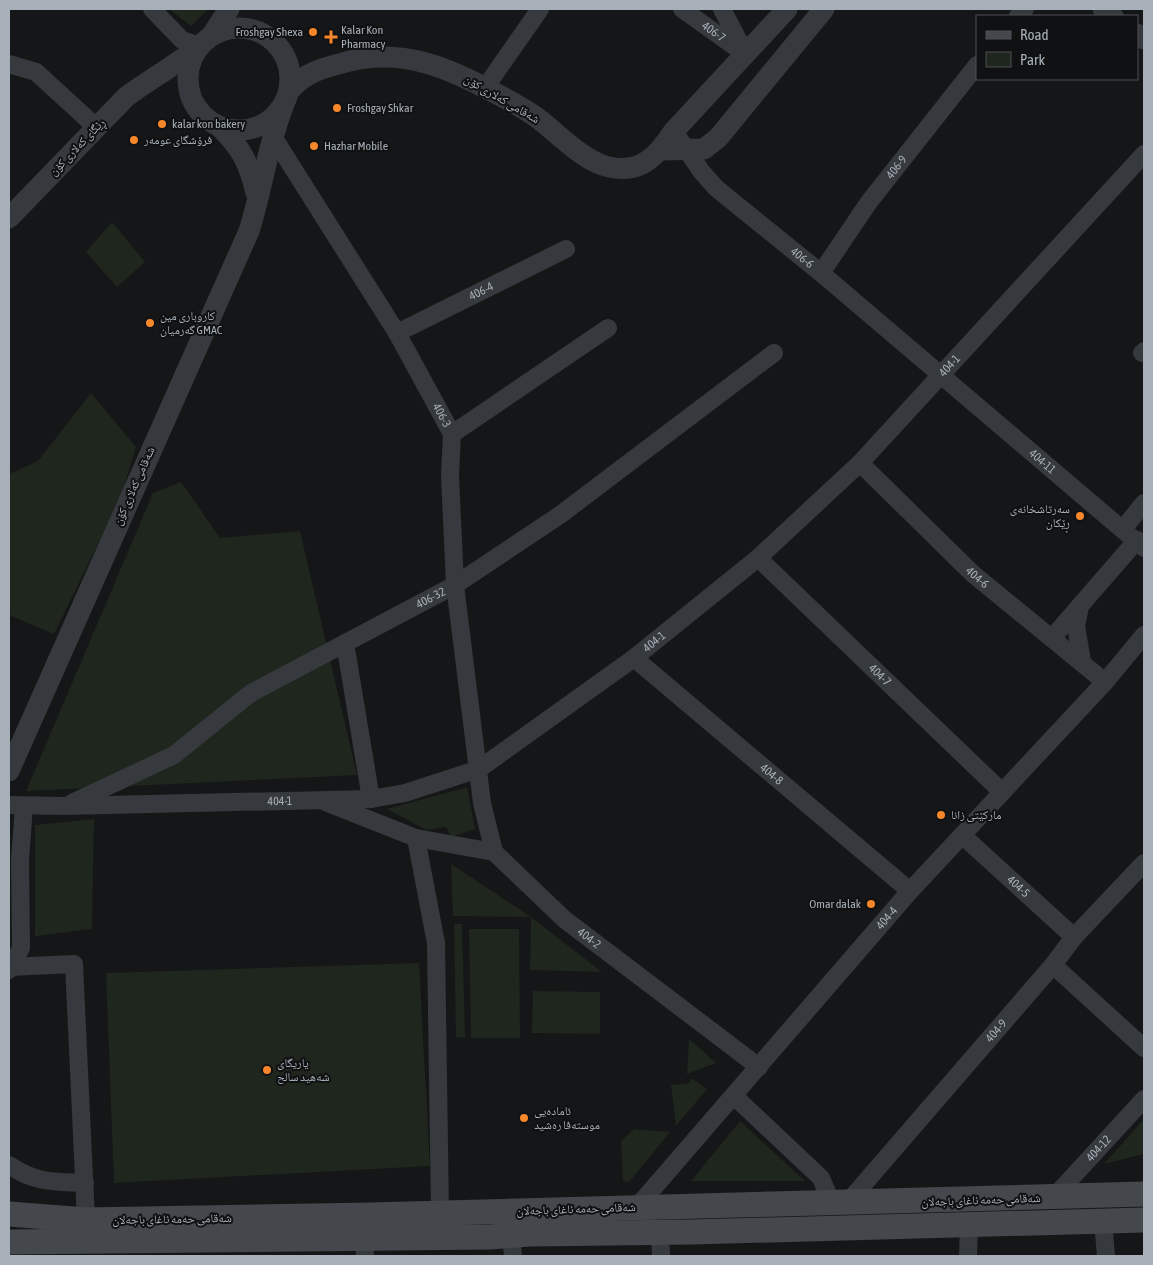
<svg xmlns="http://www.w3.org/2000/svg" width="1153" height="1265" font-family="'Asap Condensed','Noto Naskh Arabic',sans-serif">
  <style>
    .green { fill: #1e261d }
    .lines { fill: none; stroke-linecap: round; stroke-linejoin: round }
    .minor { stroke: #36393d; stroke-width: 18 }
    .tertiary { stroke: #36393d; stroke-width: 21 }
    .secondary { stroke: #44484d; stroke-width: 25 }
    .poi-dot { fill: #f8872c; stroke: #101112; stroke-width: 2 }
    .labels { text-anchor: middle; stroke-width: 4; stroke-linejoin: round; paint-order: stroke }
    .poi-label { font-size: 12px; fill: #a7b0b8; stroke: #101112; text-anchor: start }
    .street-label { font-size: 12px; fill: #a7b0b8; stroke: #101112 }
  </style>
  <rect width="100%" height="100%" fill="#151617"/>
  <g class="green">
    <polygon points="169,9 208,9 191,26"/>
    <polygon points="112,222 145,262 117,287 86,252"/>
    <polygon points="91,393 136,447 121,497 54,634 9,615 9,474 38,461"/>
    <polygon points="181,482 220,538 300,531 357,775 26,791 153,493"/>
    <polygon points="467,787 475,829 451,837 446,827 426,830 387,809"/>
    <polygon points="94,819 92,929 35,936 35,825"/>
    <polygon points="451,864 531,917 602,972 530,970 531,917 453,916"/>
    <polygon points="454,924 462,924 465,1038 456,1037"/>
    <polygon points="469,929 519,929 520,1038 471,1038"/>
    <polygon points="419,963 430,1166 114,1183 106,973"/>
    <polygon points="533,991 600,992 600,1034 532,1033"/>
    <polygon points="689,1039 716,1063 687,1074"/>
    <polygon points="691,1078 707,1089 676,1126 671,1085 690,1083"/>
    <polygon points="1144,1119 1144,1154 1104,1164"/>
    <polygon points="740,1121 805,1181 691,1181"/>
    <polygon points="634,1129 670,1132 629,1182 623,1181 621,1141"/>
  </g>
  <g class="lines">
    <g class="minor">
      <polyline points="152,9 182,40 200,46"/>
      <path id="s1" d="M682,9l63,45"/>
      <polyline points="722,9 744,51"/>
      <polyline points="1018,16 1025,9"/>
      <polyline points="9,64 36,72 96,127"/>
      <polyline points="485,88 540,9"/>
      <path id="s2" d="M272,135l125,198 55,101 -2,41 5,110 27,218 12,49 70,67 195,148"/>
      <path id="s3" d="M680,140l21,31 15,17 105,85 323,275"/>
      <path id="s4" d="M821,273l48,-71 108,-137"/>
      <path id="s5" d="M397,333l169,-84"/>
      <polyline points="1142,353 1144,351"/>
      <polyline points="452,434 608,328"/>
      <path id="s6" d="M860,463l113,111 132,108"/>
      <polyline points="1123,529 1144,503"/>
      <path id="s7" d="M758,558l244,234"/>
      <polyline points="1080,606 1076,626 1082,661"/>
      <polyline points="1052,638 1137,540"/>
      <polyline points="345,643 371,799"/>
      <path id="s8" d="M634,658l276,233"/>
      <polyline points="325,802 416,838 494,852"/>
      <path id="s9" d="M72,803l102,-48 77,-62 204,-108 105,-70 214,-162"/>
      <path id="s10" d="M9,805l55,1 307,-7 34,-6 74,-24 155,-111 124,-100 102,-95 284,-309"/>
      <path id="s11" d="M963,836l111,101"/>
      <polyline points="416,838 436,943 440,1213"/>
      <polyline points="1053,965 1144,1048"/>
      <polyline points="9,967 74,964 86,1220"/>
      <polyline points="9,970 21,948 20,860 24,806"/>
      <polyline points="734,1096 821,1178 831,1202"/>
      <path d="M9,1165c26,18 45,17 76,18"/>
      <path id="s12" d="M1054,1197l90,-98"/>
      <path id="s13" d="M849,1201l204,-236 21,-28 70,-74"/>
      <path id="s14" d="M637,1207l273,-316 195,-209 39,-47"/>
      <polyline points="1103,1221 1106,1256"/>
      <polyline points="660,1233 661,1256"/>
      <polyline points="511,1236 513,1256"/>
      <polyline points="364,1239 365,1256"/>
      <polyline points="968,1256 969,1224"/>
    </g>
    <g class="tertiary">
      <polyline points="1103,9 1113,16"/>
      <circle cx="239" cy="79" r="51"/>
      <polyline points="1137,34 1144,39"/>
      <polyline points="212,35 229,9"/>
      <path d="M290,90c17,-19 36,-23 60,-29 53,-13 99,7 145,32 15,8 31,16 45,27 18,14 46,43 69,47 32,7 48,-11 64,-35l114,-123"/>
      <path d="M220,127c22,22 29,36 36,66"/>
      <polyline points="662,150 704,149 718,138 824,9"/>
      <path d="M9,218l117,-121c23,-17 48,-31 71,-49"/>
      <path d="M9,771l240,-540c13,-41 18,-83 34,-124"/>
    </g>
    <g class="secondary">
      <polyline points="9,1214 86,1220 371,1215 1144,1194"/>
      <polyline points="9,1242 490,1237 530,1234 692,1232 1144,1220"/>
    </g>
  </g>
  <g class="poi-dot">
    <circle cx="313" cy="32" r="5"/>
    <path d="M328.5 29.5h5v5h5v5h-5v5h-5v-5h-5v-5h5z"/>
    <circle cx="337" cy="108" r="5"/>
    <circle cx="162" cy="124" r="5"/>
    <circle cx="134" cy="140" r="5"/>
    <circle cx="314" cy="146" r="5"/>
    <circle cx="150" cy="323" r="5"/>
    <circle cx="1080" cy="516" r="5"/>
    <circle cx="941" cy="815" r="5"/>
    <circle cx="871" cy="904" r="5"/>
    <circle cx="267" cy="1070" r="5"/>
    <circle cx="524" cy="1118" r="5"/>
  </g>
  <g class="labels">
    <g class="poi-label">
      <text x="341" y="34">Kalar Kon<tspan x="341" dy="14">Pharmacy</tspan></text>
      <text x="303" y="36" text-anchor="end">Froshgay Shexa</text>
      <text x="347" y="112">Froshgay Shkar</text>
      <text x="172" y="128">kalar kon bakery</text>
      <text x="144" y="144">فرۆشگای عومەر</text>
      <text x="324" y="150">Hazhar Mobile</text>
      <text x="160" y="320">کاروباری مین<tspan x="160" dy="14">گەرمیان GMAC</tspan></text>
      <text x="1070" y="513" text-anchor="end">سەرتاشخانەی<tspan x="1070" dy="14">ڕێکان</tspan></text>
      <text x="951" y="819">مارکێتی زانا</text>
      <text x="861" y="908" text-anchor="end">Omar dalak</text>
      <text x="277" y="1067">یاریگای<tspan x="277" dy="14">شەهید سالح</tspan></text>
      <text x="534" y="1115">ئامادەیی<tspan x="534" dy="14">موستەفا رەشید</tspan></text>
    </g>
    <g class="street-label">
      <text dy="4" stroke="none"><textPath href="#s1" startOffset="39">406-7</textPath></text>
      <text transform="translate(502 99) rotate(30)" y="4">شەقامی کەلاری کۆن</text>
      <text transform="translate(77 147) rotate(-46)" y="4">ڕێگای کەلاری کۆن</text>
      <text dy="4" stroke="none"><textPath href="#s4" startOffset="130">406-9</textPath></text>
      <text dy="4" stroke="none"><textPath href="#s3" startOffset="171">406-6</textPath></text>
      <text dy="4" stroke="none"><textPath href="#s5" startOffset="94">406-4</textPath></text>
      <text dy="4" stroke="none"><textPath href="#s10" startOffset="1096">404-1</textPath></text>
      <text dy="4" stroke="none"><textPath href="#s2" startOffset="328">406-3</textPath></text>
      <text dy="4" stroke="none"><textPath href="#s3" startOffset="486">404-11</textPath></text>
      <text transform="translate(134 486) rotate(-66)" y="4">شەقامی کەلاری کۆن</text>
      <text dy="4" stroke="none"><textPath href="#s6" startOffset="164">404-6</textPath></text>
      <text dy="4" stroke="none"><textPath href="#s9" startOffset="415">406-32</textPath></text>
      <text dy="4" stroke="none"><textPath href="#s10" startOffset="691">404-1</textPath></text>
      <text dy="4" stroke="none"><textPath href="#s7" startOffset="169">404-7</textPath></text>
      <text dy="4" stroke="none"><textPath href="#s8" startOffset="180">404-8</textPath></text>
      <text dy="4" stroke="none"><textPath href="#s10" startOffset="271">404-1</textPath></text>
      <text dy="4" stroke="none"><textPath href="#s11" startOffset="75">404-5</textPath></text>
      <text dy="4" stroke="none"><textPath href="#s14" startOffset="382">404-4</textPath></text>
      <text dy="4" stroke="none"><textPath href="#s2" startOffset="899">404-2</textPath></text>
      <text dy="4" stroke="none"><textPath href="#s13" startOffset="225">404-9</textPath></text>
      <text dy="4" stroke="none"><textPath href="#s12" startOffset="66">404-12</textPath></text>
      <text transform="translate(981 1200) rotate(-2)" y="4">شەقامی حەمە ئاغای باجەلان</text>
      <text transform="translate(576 1209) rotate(-2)" y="4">شەقامی حەمە ئاغای باجەلان</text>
      <text transform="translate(172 1219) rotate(-1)" y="4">شەقامی حەمە ئاغای باجەلان</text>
    </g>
  </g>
  <rect width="1153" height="1265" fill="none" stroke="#a7b0b8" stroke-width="20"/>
  <rect x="976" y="15" width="162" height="65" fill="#101112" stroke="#4c5154"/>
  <rect x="986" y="31" width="25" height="8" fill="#44484d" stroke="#4c5154"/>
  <text x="1020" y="40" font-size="15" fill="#a7b0b8">Road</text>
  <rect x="986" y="52" width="25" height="15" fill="#1e261d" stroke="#4c5154"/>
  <text x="1020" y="65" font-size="15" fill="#a7b0b8">Park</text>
</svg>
